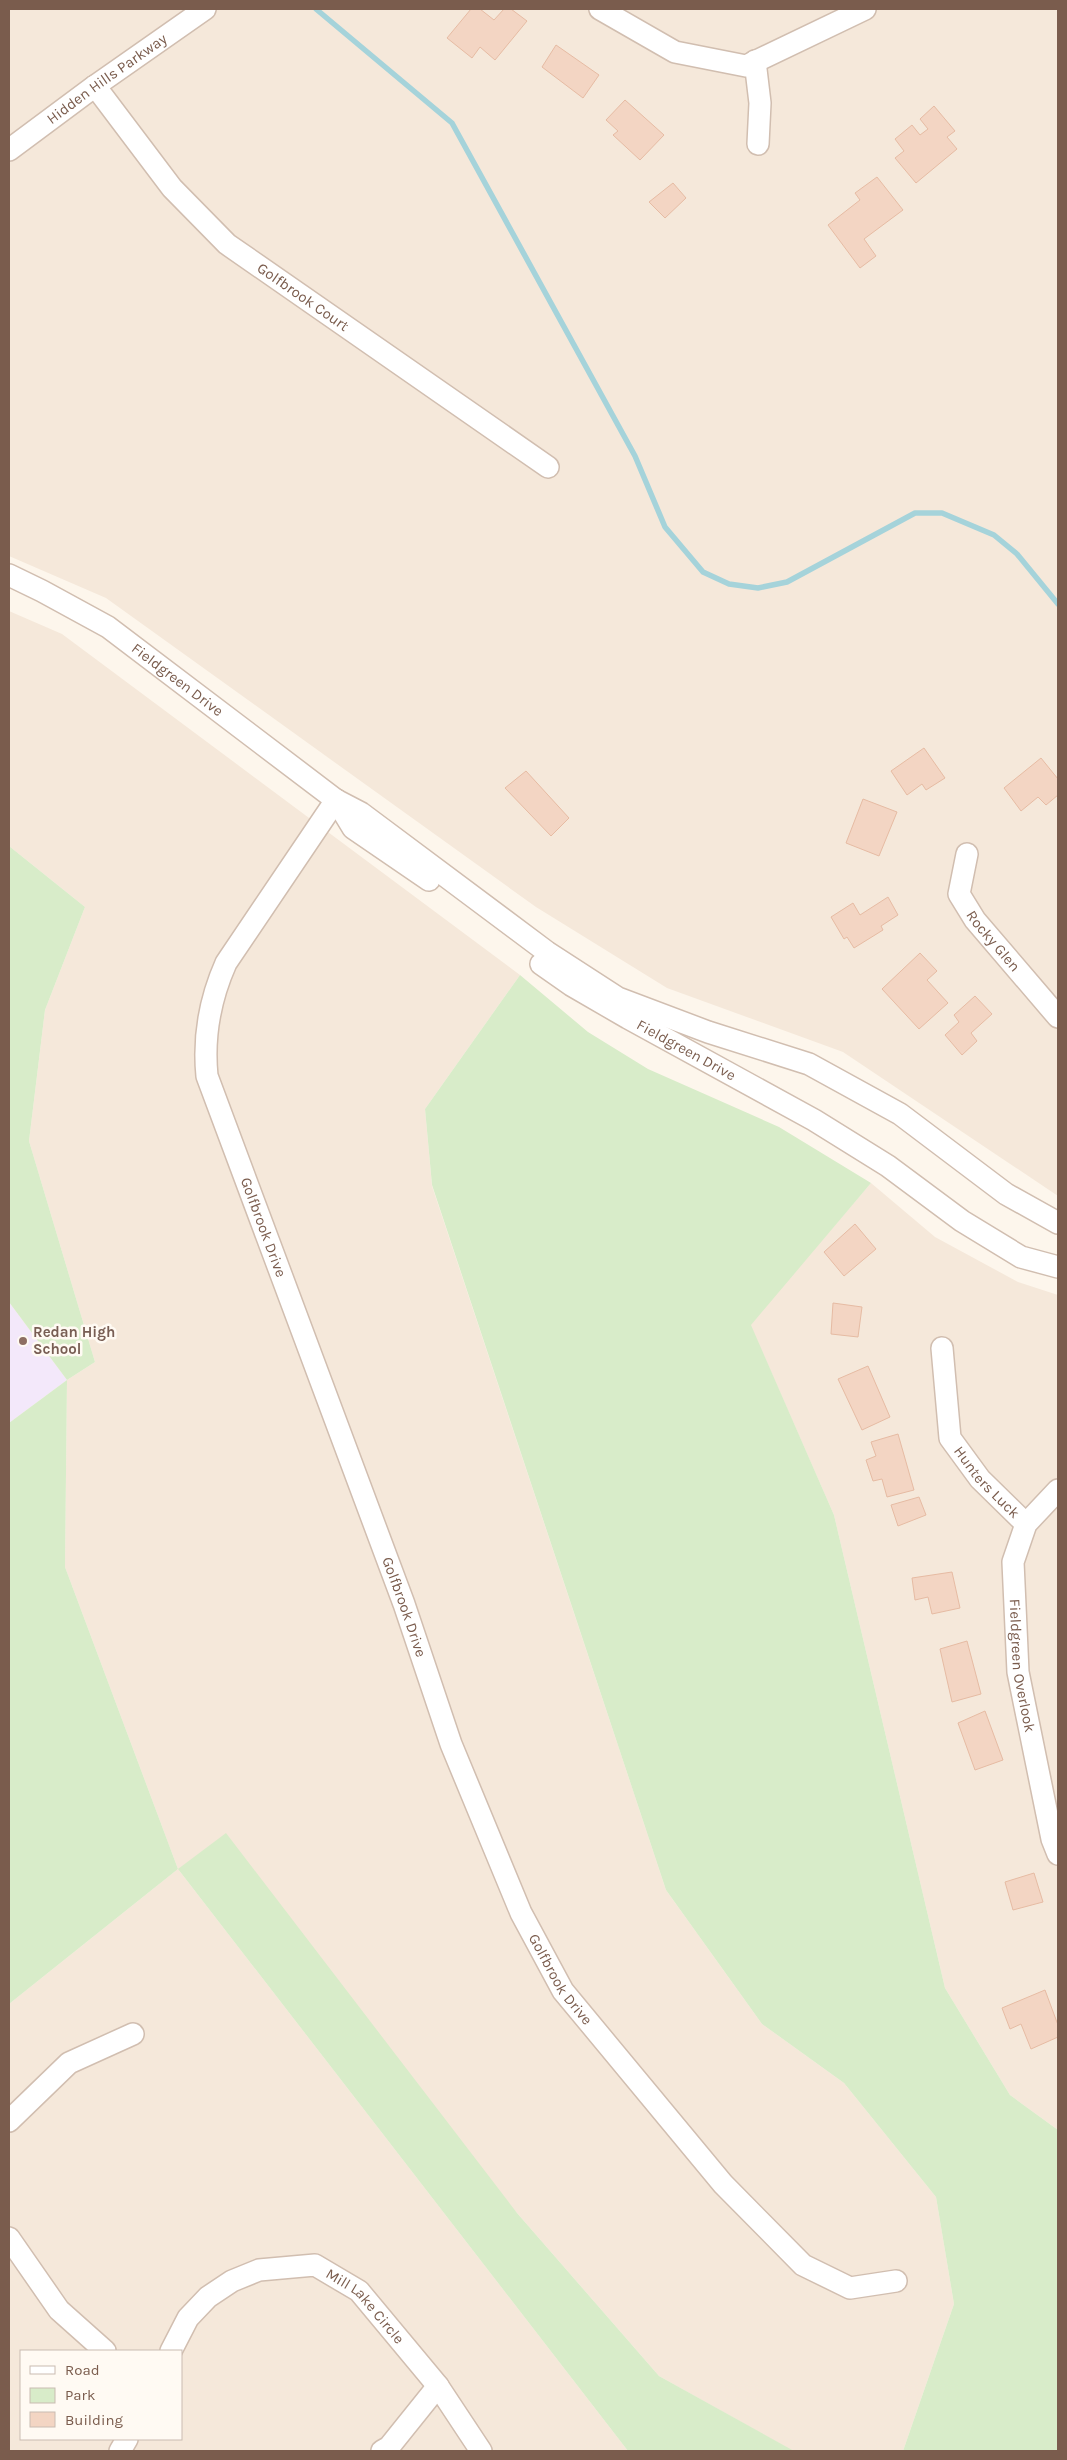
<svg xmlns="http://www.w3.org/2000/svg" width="1067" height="2460" font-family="Karla,sans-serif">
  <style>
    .residential { fill: #f5e8da; fill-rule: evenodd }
    .education { fill: #f3e8fa }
    .green { fill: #d8ecc9 }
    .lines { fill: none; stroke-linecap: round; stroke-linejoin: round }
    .stream { stroke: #a5d3da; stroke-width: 5.5 }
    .building { fill: #f3d5c3; stroke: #e6bba3 }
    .minor-casing { stroke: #d1beb0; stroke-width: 24 }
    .minor { stroke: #fff; stroke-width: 21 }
    .education-dot { fill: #8d6e63; stroke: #fffaf3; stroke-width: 2 }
    .labels { text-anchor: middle; stroke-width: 5; stroke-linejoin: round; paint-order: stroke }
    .street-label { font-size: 15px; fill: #7a5c4d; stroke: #fffaf3 }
    .education-label { font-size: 15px; font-weight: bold; fill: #785e54; stroke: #fffaf3; text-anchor: start }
  </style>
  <rect width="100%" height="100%" fill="#fdf6ec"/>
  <g class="residential">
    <polygon points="9,9 1058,9 1058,1196 843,1052 667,988 536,907 106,598 9,556"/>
    <path d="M9,611l53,23 458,341 -95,134 7,77 234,704 96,134 82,59 92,114 18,107 -51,147 -112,-1 -132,-74 -142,-163 -339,-344 450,582h-619v-447l169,-135 -113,-302 2,-187 28,-18 -66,-221 16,-131 40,-103 -76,-61zM21,2351h160v88h-160z"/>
    <polygon points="871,1183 935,1237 1018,1282 1058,1295 1058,2130 1010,2095 945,1988 834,1515 750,1324"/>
  </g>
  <polygon class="education" points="9,1302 67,1380 9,1423"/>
  <g class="green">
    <polygon points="9,846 85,907 45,1010 29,1141 95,1362 67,1380 65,1567 178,1869 226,1833 517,2213 659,2376 794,2451 628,2451 178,1869 9,2004 9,1423 67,1380 9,1302"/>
    <polygon points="520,975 588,1032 648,1069 779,1127 871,1183 751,1325 834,1515 945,1988 1010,2095 1058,2130 1058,2451 903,2451 954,2304 936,2197 844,2083 762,2024 666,1890 432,1185 425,1109"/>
  </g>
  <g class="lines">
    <polyline class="stream" points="316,9 452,123 635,456 665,527 703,572 729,584 758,588 787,582 915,513 942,513 994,535 1017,554 1058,604"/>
  </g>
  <g class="building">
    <polygon points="471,9 480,9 494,20 504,9 511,9 527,21 495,60 480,47 472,58 447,38"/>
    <polygon points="556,45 599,75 583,98 542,67"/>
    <polygon points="625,100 664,135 640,160 613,135 618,131 606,120"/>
    <polygon points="934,106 955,131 947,137 957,149 916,183 895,158 904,151 895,139 912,125 920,135 928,129 920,119"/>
    <polygon points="877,177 903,210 864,239 876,256 860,268 828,225 860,200 855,193"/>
    <polygon points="673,183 686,198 665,218 649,202"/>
    <polygon points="924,748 945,778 926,790 922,784 907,795 891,771"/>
    <polygon points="1041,758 1058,779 1058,795 1046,805 1038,797 1021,811 1004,788"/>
    <polygon points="526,771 569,818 551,836 505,788"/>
    <polygon points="863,799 897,812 879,856 846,843"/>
    <polygon points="888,897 898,915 881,926 883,930 854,948 847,937 844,939 831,917 853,903 860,915"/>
    <polygon points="920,953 937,971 927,980 948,1003 919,1029 882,989"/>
    <polygon points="975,996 992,1014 971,1033 977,1041 962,1055 945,1035 959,1022 954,1015"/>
    <polygon points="855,1224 876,1249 844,1276 824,1252"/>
    <polygon points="833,1303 862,1307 858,1337 831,1334"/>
    <polygon points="868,1366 890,1417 862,1430 838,1379"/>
    <polygon points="898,1434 914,1490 887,1497 882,1479 873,1481 866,1460 876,1456 871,1442"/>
    <polygon points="919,1497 926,1515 898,1526 891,1505"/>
    <polygon points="952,1572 960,1608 932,1614 928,1597 915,1600 912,1578"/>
    <polygon points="967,1641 981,1694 952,1702 940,1649"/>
    <polygon points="985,1711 1003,1760 975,1770 958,1723"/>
    <polygon points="1034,1873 1043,1902 1013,1910 1005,1882"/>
    <polygon points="1045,1990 1058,2025 1058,2037 1031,2049 1021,2024 1010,2029 1002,2008"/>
  </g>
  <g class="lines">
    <defs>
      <g id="minor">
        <polyline points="600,9 675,52 746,66 865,9"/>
        <polyline points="755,61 760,103 758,144"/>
        <path id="s1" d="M95,86l77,102 55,56 321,223"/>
        <path id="s2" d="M9,150l86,-64 110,-77"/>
        <path id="s3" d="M9,575l33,16 66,36 228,173 25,13 186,139 71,46 90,34 101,32 91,50 106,80 52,29"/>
        <path id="s4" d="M336,800l-110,163c-16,36 -23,73 -19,113l197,528 47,140 70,169 42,78 160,193 80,81 47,23 46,-7"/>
        <polyline points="336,800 353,828 429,880"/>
        <path id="s5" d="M967,854l-8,40 16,26 83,97"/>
        <path id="s6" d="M541,964l30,21 57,33 186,102 74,46 74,55 59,36 37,10"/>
        <path id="s7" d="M942,1348l8,90 30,41 46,45"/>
        <path id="s8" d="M1058,1490l-32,34 -13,38 5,110 34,167 6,15"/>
        <polyline points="9,2121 69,2063 133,2034"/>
        <polyline points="9,2238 59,2310 105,2351"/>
        <path id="s9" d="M171,2351l17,-33 20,-21 24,-16 27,-11 56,-5 44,26 79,95 43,65"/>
        <polyline points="120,2451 127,2439"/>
        <polyline points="382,2451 389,2447 438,2386"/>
      </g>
    </defs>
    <use href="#minor" class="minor-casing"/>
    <use href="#minor" class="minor"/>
  </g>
  <circle class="education-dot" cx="23" cy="1341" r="5"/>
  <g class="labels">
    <g class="street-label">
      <text dy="5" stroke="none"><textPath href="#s2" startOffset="121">Hidden Hills Parkway</textPath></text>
      <text dy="5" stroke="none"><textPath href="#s1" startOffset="299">Golfbrook Court</textPath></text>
      <text dy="5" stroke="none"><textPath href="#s3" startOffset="199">Fieldgreen Drive</textPath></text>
      <text dy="5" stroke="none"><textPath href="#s5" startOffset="99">Rocky Glen</textPath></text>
      <text dy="5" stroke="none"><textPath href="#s6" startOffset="169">Fieldgreen Drive</textPath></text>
      <text dy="5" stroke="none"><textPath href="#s4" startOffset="474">Golfbrook Drive</textPath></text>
      <text dy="5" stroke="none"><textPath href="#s7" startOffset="148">Hunters Luck</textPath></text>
      <text dy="5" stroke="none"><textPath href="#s4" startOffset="879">Golfbrook Drive</textPath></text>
      <text dy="5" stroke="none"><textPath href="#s8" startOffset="191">Fieldgreen Overlook</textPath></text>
      <text dy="5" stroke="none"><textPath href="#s4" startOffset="1284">Golfbrook Drive</textPath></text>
      <text dy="5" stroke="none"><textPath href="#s9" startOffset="246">Mill Lake Circle</textPath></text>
    </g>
    <g class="education-label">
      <text x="33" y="1337">Redan High<tspan x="33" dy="17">School</tspan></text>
    </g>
  </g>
  <rect width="1067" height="2460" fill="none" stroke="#7a5c4d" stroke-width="20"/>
  <rect x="20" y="2350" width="162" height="90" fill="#fffaf3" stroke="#cabbb1"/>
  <rect x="30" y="2366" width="25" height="8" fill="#ffffff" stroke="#cabbb1"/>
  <text x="65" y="2375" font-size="15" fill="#7a5c4d">Road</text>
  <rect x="30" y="2388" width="25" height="15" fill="#d8ecc9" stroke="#cabbb1"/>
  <text x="65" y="2400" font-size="15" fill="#7a5c4d">Park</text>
  <rect x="30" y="2412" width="25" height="15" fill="#f3d5c3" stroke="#cabbb1"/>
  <text x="65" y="2425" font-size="15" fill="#7a5c4d">Building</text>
</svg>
